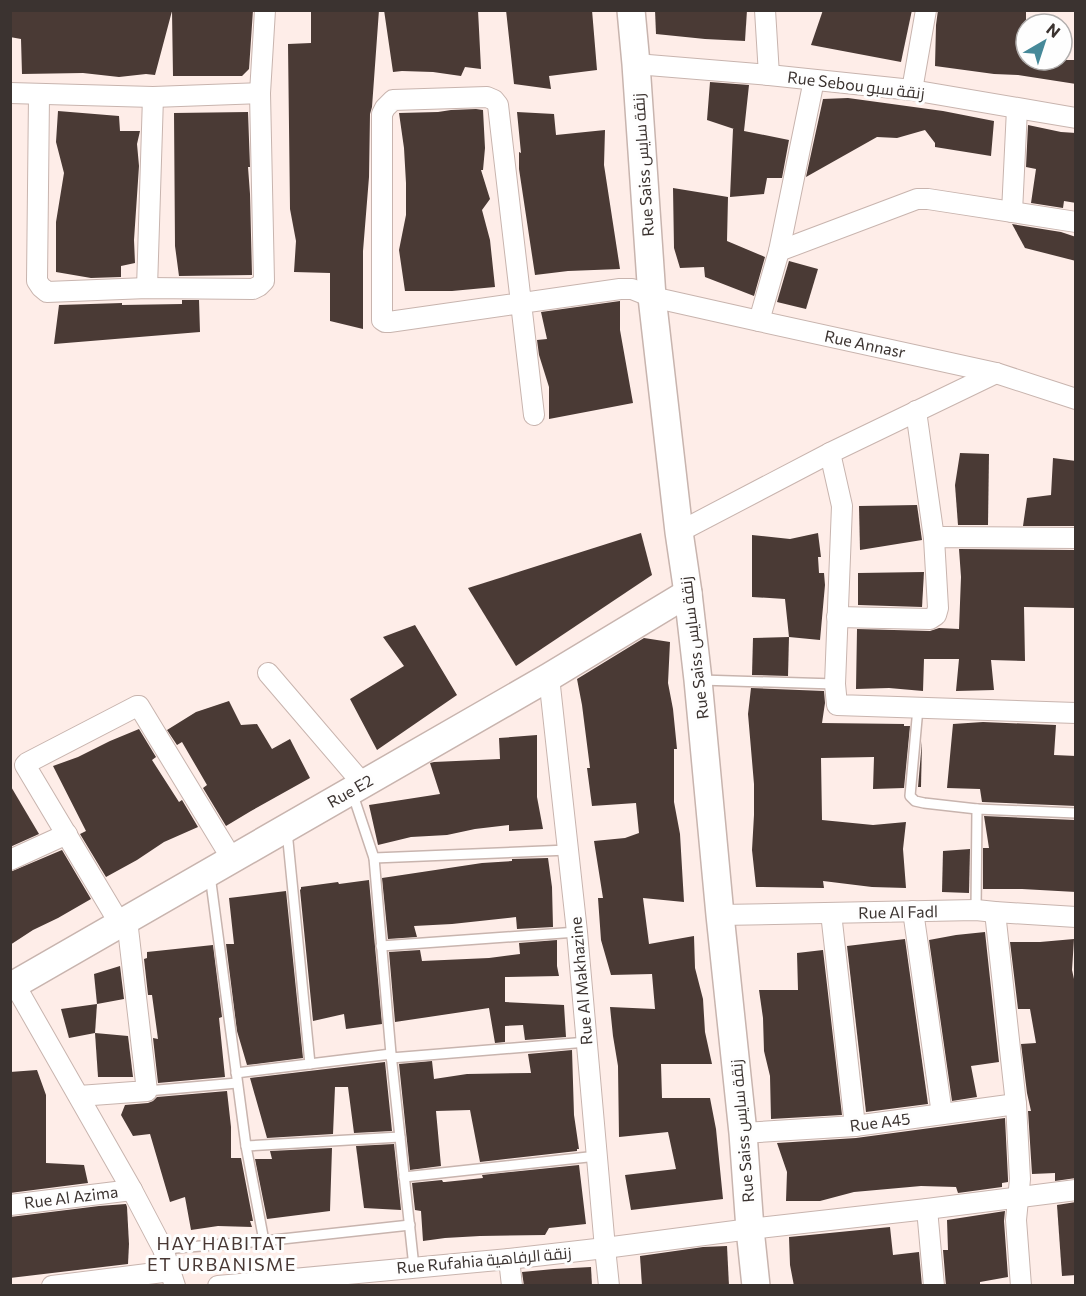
<svg xmlns="http://www.w3.org/2000/svg" width="1086" height="1296" font-family="Commissioner,Cairo,sans-serif">
  <style>
    .building { fill: #4a3a35 }
    .lines { fill: none; stroke-linecap: round; stroke-linejoin: round }
    .lane-casing { stroke: #c8b4ae; stroke-width: 12 }
    .street-casing { stroke: #c8b4ae; stroke-width: 22 }
    .secondary-casing { stroke: #c8b4ae; stroke-width: 30 }
    .lane { stroke: #fff; stroke-width: 9 }
    .street { stroke: #fff; stroke-width: 20 }
    .secondary { stroke: #fff; stroke-width: 27 }
    .labels { text-anchor: middle; stroke-width: 6; stroke-linejoin: round; paint-order: stroke }
    .street-label { font-size: 16px; fill: #3b3330; stroke: #fefefe }
    .neighbourhood-label { font-size: 18px; letter-spacing: 1.5px; fill: #483834; stroke: #fefefe }
  </style>
  <rect width="100%" height="100%" fill="#feede8"/>
  <g class="building">
    <polygon points="10,10 253,10 249,69 242,76 173,76 172,11 155,75 146,74 119,77 83,73 22,74 21,39 10,37"/>
    <polygon points="311,10 379,10 372,107 370,114 369,177 363,251 363,329 330,321 330,273 294,272 296,241 290,209 288,44 311,43"/>
    <polygon points="384,10 478,10 481,69 465,67 461,76 433,72 402,71 393,72"/>
    <polygon points="506,10 592,10 597,70 549,76 551,89 514,84"/>
    <polygon points="655,10 747,10 745,41 705,39 656,34"/>
    <polygon points="823,10 912,10 901,62 811,45"/>
    <polygon points="938,10 1026,10 1026,60 1076,60 1076,84 1018,75 994,74 935,66 936,25"/>
    <polygon points="710,82 749,85 744,131 789,140 782,178 767,178 764,194 730,197 733,129 734,129 707,120"/>
    <polygon points="848,98 943,111 994,121 991,156 935,147 935,143 925,130 897,138 877,137 806,177 823,99"/>
    <polygon points="476,109 483,110 485,148 483,170 481,170 490,199 482,210 490,240 495,287 452,291 405,291 399,250 406,215 406,183 404,148 399,113 438,112 451,110"/>
    <polygon points="58,111 119,116 120,131 140,131 137,144 139,166 134,240 135,263 121,266 121,277 91,278 56,272 56,222 64,173 56,142"/>
    <polygon points="248,112 250,167 248,167 250,194 252,275 179,276 175,246 174,113"/>
    <polygon points="517,112 554,114 556,135 605,130 604,165 620,269 568,271 535,275 519,169 519,152 521,153"/>
    <polygon points="1028,125 1061,132 1076,133 1076,203 1064,201 1063,208 1031,203 1036,169 1026,167"/>
    <polygon points="673,188 728,197 727,241 765,257 754,296 705,277 704,267 680,268 674,248"/>
    <polygon points="1012,224 1061,232 1076,237 1076,261 1025,248"/>
    <polygon points="789,261 818,269 806,309 777,302"/>
    <polygon points="182,300 199,300 200,332 54,344 59,305 122,303 122,305 182,304"/>
    <polygon points="620,301 620,330 633,403 549,419 549,387 539,355 537,340 547,339 541,312"/>
    <polygon points="960,453 989,454 988,525 958,525 955,485"/>
    <polygon points="1053,458 1076,461 1076,526 1023,526 1027,498 1051,495"/>
    <polygon points="917,505 922,540 860,550 859,506"/>
    <polygon points="641,533 652,575 516,666 468,588"/>
    <polygon points="818,533 821,557 818,557 819,573 824,573 825,585 820,640 789,637 785,599 752,597 752,535 790,539"/>
    <polygon points="959,549 1076,550 1076,608 1024,607 1025,661 991,660 994,690 956,691 959,659 924,659 923,691 889,688 856,689 857,629 930,631 939,628 959,629 961,577"/>
    <polygon points="924,572 922,607 858,605 858,573"/>
    <polygon points="415,625 457,695 377,750 350,699 404,666 383,637"/>
    <polygon points="789,637 788,676 752,675 753,638"/>
    <polygon points="644,638 670,642 668,683 673,709 677,749 674,749 674,802 680,834 684,902 643,898 649,944 694,936 695,968 703,999 705,1032 712,1064 661,1064 662,1098 710,1098 716,1129 723,1199 631,1210 625,1175 676,1169 668,1132 619,1137 618,1066 613,1036 610,1007 655,1009 652,974 611,975 601,940 598,898 603,898 594,841 625,838 639,833 636,803 592,806 587,768 590,768 582,705 577,679"/>
    <polygon points="751,688 824,691 825,703 822,723 904,724 904,726 910,726 904,788 873,789 874,757 821,758 822,820 873,825 906,822 903,849 906,888 872,887 823,881 824,888 756,887 752,850 754,815 754,784 748,714"/>
    <polygon points="229,701 241,725 257,724 272,749 290,739 310,778 251,811 226,826 203,788 207,785 182,742 177,745 167,730 196,712"/>
    <polygon points="983,722 1056,725 1054,755 1076,756 1076,806 982,802 980,789 947,788 953,724"/>
    <polygon points="139,729 156,757 152,760 179,802 182,800 198,827 164,842 137,860 106,877 80,834 86,831 53,766 78,757 110,741"/>
    <polygon points="537,735 537,797 543,829 509,831 509,825 475,829 447,835 411,837 378,845 369,805 440,794 430,763 434,762 500,759 499,738"/>
    <polygon points="922,741 921,787 918,787"/>
    <polygon points="10,785 39,834 10,847"/>
    <polygon points="984,816 1076,820 1076,892 1022,889 983,889 983,848 989,848"/>
    <polygon points="970,849 969,893 942,892 943,851"/>
    <polygon points="62,850 91,899 58,918 33,930 10,945 10,872"/>
    <polygon points="548,858 552,887 553,927 517,929 516,917 452,924 414,926 417,937 388,939 382,878 482,863 512,861 512,859"/>
    <polygon points="369,880 382,1024 346,1029 344,1014 313,1021 300,890 301,889 301,887 338,882 339,884"/>
    <polygon points="286,891 303,1058 247,1065 237,1031 226,944 234,944 229,898"/>
    <polygon points="985,932 999,1062 971,1066 977,1097 952,1101 929,940 956,935"/>
    <polygon points="905,939 928,1104 866,1112 847,946"/>
    <polygon points="1074,939 1072,970 1076,988 1076,1178 1055,1181 1055,1173 1032,1174 1028,1111 1031,1111 1027,1093 1021,1044 1036,1043 1030,1009 1018,1009 1010,942 1040,942"/>
    <polygon points="557,940 557,966 559,976 505,977 505,1002 564,1005 566,1037 525,1040 523,1025 505,1026 505,1042 495,1043 489,1008 395,1022 389,952 420,950 422,961 489,958 520,954 519,943"/>
    <polygon points="213,945 222,1017 219,1018 225,1077 158,1083 153,1038 158,1039 152,995 148,995 144,959 147,958 147,952"/>
    <polygon points="823,950 842,1115 771,1119 770,1076 764,1051 763,1018 759,990 798,990 797,953"/>
    <polygon points="120,966 124,999 97,1004 94,974"/>
    <polygon points="97,1004 95,1033 69,1038 61,1009"/>
    <polygon points="95,1033 128,1036 133,1077 98,1077"/>
    <polygon points="572,1050 574,1115 579,1149 577,1149 577,1151 480,1162 470,1110 436,1111 441,1166 410,1170 399,1064 432,1061 434,1079 467,1074 531,1073 528,1054"/>
    <polygon points="385,1062 392,1131 354,1133 348,1087 335,1087 333,1134 267,1138 250,1078"/>
    <polygon points="37,1070 46,1095 46,1163 84,1165 88,1183 10,1193 10,1072"/>
    <polygon points="227,1091 231,1127 231,1158 241,1158 253,1221 250,1221 252,1227 218,1226 191,1230 185,1197 170,1202 150,1134 133,1136 121,1115 125,1105 148,1103 153,1101 157,1097"/>
    <polygon points="1005,1118 1008,1179 1008,1182 1002,1183 1002,1187 958,1193 956,1187 921,1186 854,1192 820,1201 786,1201 787,1172 777,1143 856,1138"/>
    <polygon points="394,1144 401,1210 364,1208 356,1146"/>
    <polygon points="332,1148 330,1211 267,1219 255,1159 272,1159 270,1151"/>
    <polygon points="579,1165 586,1224 549,1228 545,1235 480,1236 445,1238 423,1241 421,1211 415,1210 412,1183 442,1180 443,1182 445,1182 483,1178 482,1175"/>
    <polygon points="1076,1202 1076,1275 1062,1276 1057,1205"/>
    <polygon points="126,1204 127,1207 129,1244 128,1264 10,1278 10,1217 99,1206"/>
    <polygon points="1005,1211 1004,1221 1008,1277 980,1282 980,1286 946,1286 943,1250 948,1250 947,1220"/>
    <polygon points="890,1227 893,1255 919,1252 922,1286 794,1286 790,1265 789,1237"/>
    <polygon points="727,1246 729,1286 642,1286 640,1256 703,1247"/>
    <polygon points="591,1267 592,1286 524,1286 522,1272 554,1269"/>
  </g>
  <g class="lines">
    <defs>
      <g id="lane">
        <polyline points="701,680 835,684"/>
        <polyline points="918,708 910,796 915,801 924,803 977,809"/>
        <polyline points="352,792 374,858 391,1054 414,1267"/>
        <polyline points="287,831 310,1064"/>
        <polyline points="374,858 568,850"/>
        <polyline points="210,875 246,1146 264,1241"/>
        <polyline points="976,910 977,809 1076,813"/>
        <polyline points="381,946 577,932"/>
        <polyline points="391,1058 587,1042"/>
        <polyline points="236,1073 391,1054"/>
        <polyline points="147,1091 237,1083"/>
        <polyline points="246,1146 400,1137"/>
        <polyline points="404,1177 597,1156"/>
        <polyline points="163,1249 264,1241 410,1225"/>
      </g>
      <g id="street">
        <polyline points="765,10 769,75"/>
        <polyline points="636,64 769,75 912,90 1076,118"/>
        <polyline points="912,90 926,10"/>
        <polyline points="10,93 153,97 260,93"/>
        <polyline points="39,95 37,281 41,287 47,292 147,288 253,289 259,286 264,281 260,93 265,10"/>
        <polyline points="1012,212 1017,109"/>
        <polyline points="779,251 917,199 928,199 1076,222"/>
        <polyline points="147,288 153,97"/>
        <polyline points="759,321 779,251 814,80"/>
        <polyline points="534,415 498,105 494,100 487,97 393,100 385,108 382,114 382,320 385,322 389,322 620,289 632,289 652,297 759,321 996,373 1076,399"/>
        <polyline points="830,453 842,506 835,684 837,705 1076,713"/>
        <polyline points="679,532 830,453 996,373"/>
        <polyline points="934,538 944,537 1076,538"/>
        <polyline points="837,617 930,619 936,615 938,608 934,538 916,411"/>
        <polyline points="268,673 363,784"/>
        <polyline points="549,677 577,932 605,1248 609,1286"/>
        <polyline points="10,860 67,834"/>
        <polyline points="913,911 942,1114"/>
        <polyline points="995,912 1016,1104 1020,1179 1016,1220 1021,1286"/>
        <polyline points="831,913 855,1126"/>
        <polyline points="720,915 976,910 995,912 1076,917"/>
        <polyline points="120,924 25,765 27,763 137,706 139,706 232,859"/>
        <polyline points="15,985 132,1190 163,1249 175,1286"/>
        <polyline points="79,1096 147,1091 127,920"/>
        <polyline points="743,1133 855,1126 1016,1104"/>
        <polyline points="10,1205 132,1190"/>
        <polyline points="927,1209 934,1286"/>
        <polyline points="509,1259 512,1286"/>
        <polyline points="52,1286 171,1271"/>
        <polyline points="218,1286 509,1259 605,1248 750,1229 927,1209 1076,1190"/>
      </g>
      <g id="secondary">
        <polyline points="631,10 636,64 652,297 679,532 688,593 698,680 720,915 743,1133 750,1229 756,1286"/>
        <polyline points="10,987 549,677 688,593"/>
      </g>
    </defs>
    <use href="#lane" class="lane-casing"/>
    <use href="#street" class="street-casing"/>
    <use href="#secondary" class="secondary-casing"/>
    <use href="#lane" class="lane"/>
    <use href="#street" class="street"/>
    <use href="#secondary" class="secondary"/>
  </g>
  <g class="labels">
    <g class="street-label">
      <text transform="translate(856 85) rotate(7)" y="6">Rue Sebou زنقة سبو</text>
      <text transform="translate(643 165) rotate(-94)" y="6">Rue Saiss زنقة سايس</text>
      <text transform="translate(865 344) rotate(12)" y="6">Rue Annasr</text>
      <text transform="translate(694 648) rotate(-97)" y="6">Rue Saiss زنقة سايس</text>
      <text transform="translate(350 791) rotate(-30)" y="6">Rue E2</text>
      <text transform="translate(898 912) rotate(-1)" y="6">Rue Al Fadl</text>
      <text transform="translate(581 981) rotate(-95)" y="6">Rue Al Makhazine</text>
      <text transform="translate(880 1122) rotate(-7)" y="6">Rue A45</text>
      <text transform="translate(742 1131) rotate(-95)" y="6">Rue Saiss زنقة سايس</text>
      <text transform="translate(71 1197) rotate(-7)" y="6">Rue Al Azima</text>
      <text transform="translate(484 1260) rotate(-5)" y="6">Rue Rufahia زنقة الرفاهية</text>
    </g>
    <g class="neighbourhood-label">
      <text x="222" y="1250">HAY HABITAT<tspan x="222" dy="21">ET URBANISME</tspan></text>
    </g>
  </g>
  <rect width="1086" height="1296" fill="none" stroke="#3b3330" stroke-width="24"/>
  <g transform="translate(1044 42) rotate(39)"><circle r="28" fill="#fefefe" stroke="#b0adac" stroke-width="1.5"/>
  <path d="M0-4.5L10 22L0 15L-10 22Z" fill="#468999"/>
  <text y="-9" font-size="16" font-weight="bold" text-anchor="middle" fill="#3b3330">N</text>
  </g>
</svg>
